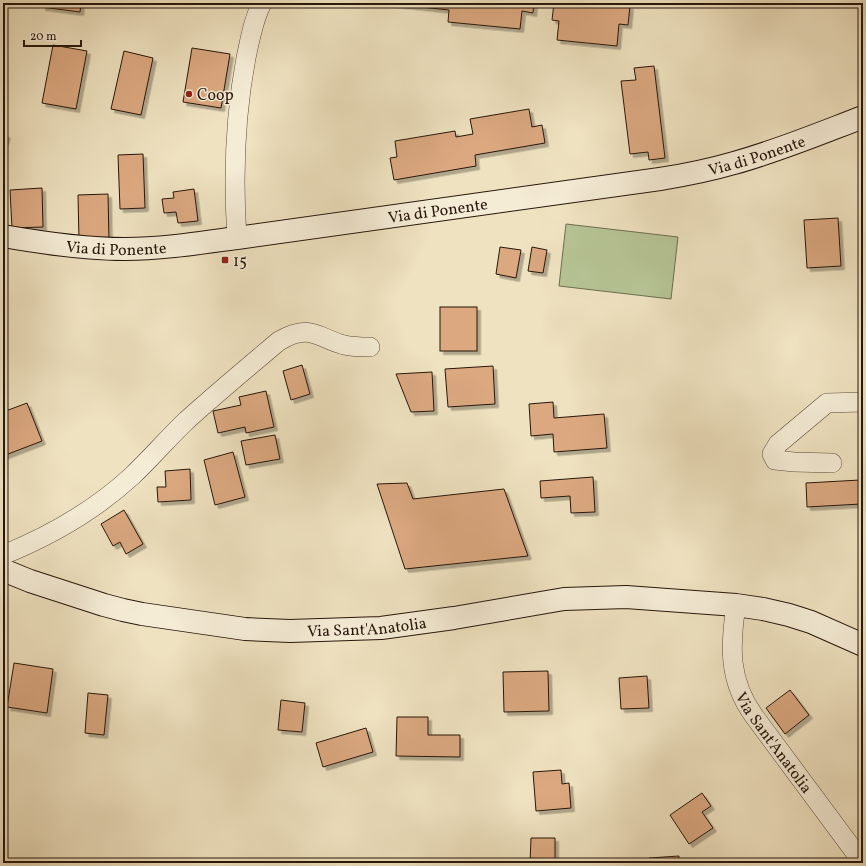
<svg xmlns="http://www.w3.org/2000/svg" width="866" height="866" font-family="Vollkorn,serif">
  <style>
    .green { fill: #b6c495; stroke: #6e6d50 }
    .building { fill: #dba880; stroke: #27160b; filter: url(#shadow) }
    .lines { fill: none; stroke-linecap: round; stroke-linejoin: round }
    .street-casing { stroke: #594938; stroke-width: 20 }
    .secondary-casing { stroke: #27160b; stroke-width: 24 }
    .street { stroke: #f5ecd6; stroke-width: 19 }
    .secondary { stroke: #f5ecd6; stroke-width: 22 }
    .poi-dot { fill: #8f2418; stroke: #f5ecd6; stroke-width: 1.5 }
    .labels { text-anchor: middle; stroke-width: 3; stroke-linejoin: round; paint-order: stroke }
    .poi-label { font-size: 16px; fill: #27160b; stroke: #f5ecd6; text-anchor: start }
    .street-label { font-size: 16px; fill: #27160b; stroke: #f5ecd6 }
  </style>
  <defs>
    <filter id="shadow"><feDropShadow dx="3.5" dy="3.5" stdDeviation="0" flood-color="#0004"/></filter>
  </defs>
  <rect width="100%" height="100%" fill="#efe2c0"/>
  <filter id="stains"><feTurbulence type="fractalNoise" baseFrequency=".005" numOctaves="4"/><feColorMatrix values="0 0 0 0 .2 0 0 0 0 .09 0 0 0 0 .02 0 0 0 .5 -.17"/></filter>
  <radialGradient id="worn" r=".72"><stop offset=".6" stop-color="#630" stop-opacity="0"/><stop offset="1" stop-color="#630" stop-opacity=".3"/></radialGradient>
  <polygon class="green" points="566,224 678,237 671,299 559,286"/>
  <g class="building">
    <polygon points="42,3 81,3 80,12 42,7"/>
    <polygon points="383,3 534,3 533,13 522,11 520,29 448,22 449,10"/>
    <polygon points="554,3 597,3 630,6 628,25 619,24 617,46 557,40 559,21 552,20"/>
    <polygon points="53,45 87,51 76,109 42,103"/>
    <polygon points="192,48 230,54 221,108 183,102"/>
    <polygon points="124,51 153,58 141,115 111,109"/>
    <polygon points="654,66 665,158 649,160 648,152 630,154 621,81 636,80 634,68"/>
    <polygon points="529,109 532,127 542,125 545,143 475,155 476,166 394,180 390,158 397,157 395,141 455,131 456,137 473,134 470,119"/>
    <polygon points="3,133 7,135 3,147"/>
    <polygon points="143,154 145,208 120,209 118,155"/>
    <polygon points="42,188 43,227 12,228 10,190"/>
    <polygon points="194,189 198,221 178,223 176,212 164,213 162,199 174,198 173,192"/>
    <polygon points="108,194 109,241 79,241 78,195"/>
    <polygon points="838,218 841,266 807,268 804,220"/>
    <polygon points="500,247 521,250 516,278 496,274"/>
    <polygon points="532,247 547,250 543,273 528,271"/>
    <rect x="440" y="307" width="37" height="44"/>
    <polygon points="302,365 310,394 291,400 283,371"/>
    <polygon points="493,366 495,404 448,407 445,369"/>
    <polygon points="432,372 434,411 411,412 396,374"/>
    <polygon points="266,391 274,427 246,433 245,427 218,433 213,411 241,405 239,397"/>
    <polygon points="553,402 554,418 604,414 607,448 554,452 553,434 531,436 529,404"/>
    <polygon points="27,403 42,441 3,456 3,412"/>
    <polygon points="275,435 280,459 246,465 241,441"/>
    <polygon points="233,452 245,497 215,505 204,460"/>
    <polygon points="190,469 191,500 158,502 157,487 166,487 165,471"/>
    <polygon points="593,477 595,512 571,513 570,496 541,498 540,481"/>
    <polygon points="860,480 861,504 807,507 806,483"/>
    <polygon points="407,483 413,499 504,489 528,556 405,569 377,484"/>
    <polygon points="124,510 143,544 126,554 120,542 113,546 101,524"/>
    <polygon points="14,663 53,669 47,713 7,707"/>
    <polygon points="548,671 549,711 504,712 503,672"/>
    <polygon points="647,676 649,708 621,709 619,678"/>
    <polygon points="790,690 809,715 785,734 766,708"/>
    <polygon points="88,693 108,695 104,735 85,733"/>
    <polygon points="281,700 305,703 302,732 278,730"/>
    <polygon points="397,717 428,717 428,735 460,735 460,757 396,756"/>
    <polygon points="366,728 373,752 323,767 316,743"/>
    <polygon points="561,770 562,784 569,783 571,808 536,811 533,772"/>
    <polygon points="702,793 711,806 702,812 713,828 689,844 670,815"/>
    <polygon points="531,838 555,838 555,863 530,863"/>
    <polygon points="679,856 679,863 650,863 649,858"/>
  </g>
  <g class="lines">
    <defs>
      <g id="street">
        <path d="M237,238c-4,-59 -2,-122 9,-180 4,-18 7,-38 16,-55"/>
        <polyline points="832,463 794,462 775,460 772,454 778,444 827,403 863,402"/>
        <path d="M3,555c47,-19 91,-44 129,-79 19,-18 36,-38 55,-56 30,-27 61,-53 92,-79 31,-18 37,-4 65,4 9,2 17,2 26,2"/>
        <path id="s1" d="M736,605c-6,41 -8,75 18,111l109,147"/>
      </g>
      <g id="secondary">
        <path id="s2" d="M3,236c40,7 81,13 122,13 37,0 75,-6 112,-11l423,-59c25,-4 50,-9 74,-16 44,-12 87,-30 129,-46"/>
        <path id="s3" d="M3,570l27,11 74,24 19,5 19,4 103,15 45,2 91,-3 73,-10 110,-19 62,-2 110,8 27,4 26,6 22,7 52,23"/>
      </g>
    </defs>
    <use href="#street" class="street-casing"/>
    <use href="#secondary" class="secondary-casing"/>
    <use href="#street" class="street"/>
    <use href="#secondary" class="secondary"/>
  </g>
  <g class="poi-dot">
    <circle cx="189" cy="94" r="4"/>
    <rect x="221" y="256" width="8" height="8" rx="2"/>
  </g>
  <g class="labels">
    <g class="poi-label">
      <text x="197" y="100">Coop</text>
      <text x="233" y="266">15</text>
    </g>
    <g class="street-label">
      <text dy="6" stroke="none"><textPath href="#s2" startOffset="762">Via di Ponente</textPath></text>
      <text dy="6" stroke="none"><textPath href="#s2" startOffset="438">Via di Ponente</textPath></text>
      <text dy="6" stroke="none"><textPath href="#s2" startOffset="114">Via di Ponente</textPath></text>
      <text dy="6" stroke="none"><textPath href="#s3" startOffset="372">Via Sant'Anatolia</textPath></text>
      <text dy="6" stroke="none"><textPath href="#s1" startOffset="149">Via Sant'Anatolia</textPath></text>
    </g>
  </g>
  <rect width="866" height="866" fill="none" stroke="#efe2c0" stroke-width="16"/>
  <rect x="4" y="4" width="858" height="858" fill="none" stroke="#27160b" stroke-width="2"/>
  <rect x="8" y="8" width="850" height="850" fill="none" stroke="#27160b"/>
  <path d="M24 40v6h57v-6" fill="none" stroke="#27160b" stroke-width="2"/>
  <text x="30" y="40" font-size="12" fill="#27160b" stroke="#f5ecd6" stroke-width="3" paint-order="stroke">20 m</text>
  <rect width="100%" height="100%" filter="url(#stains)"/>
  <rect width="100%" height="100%" fill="url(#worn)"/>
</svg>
